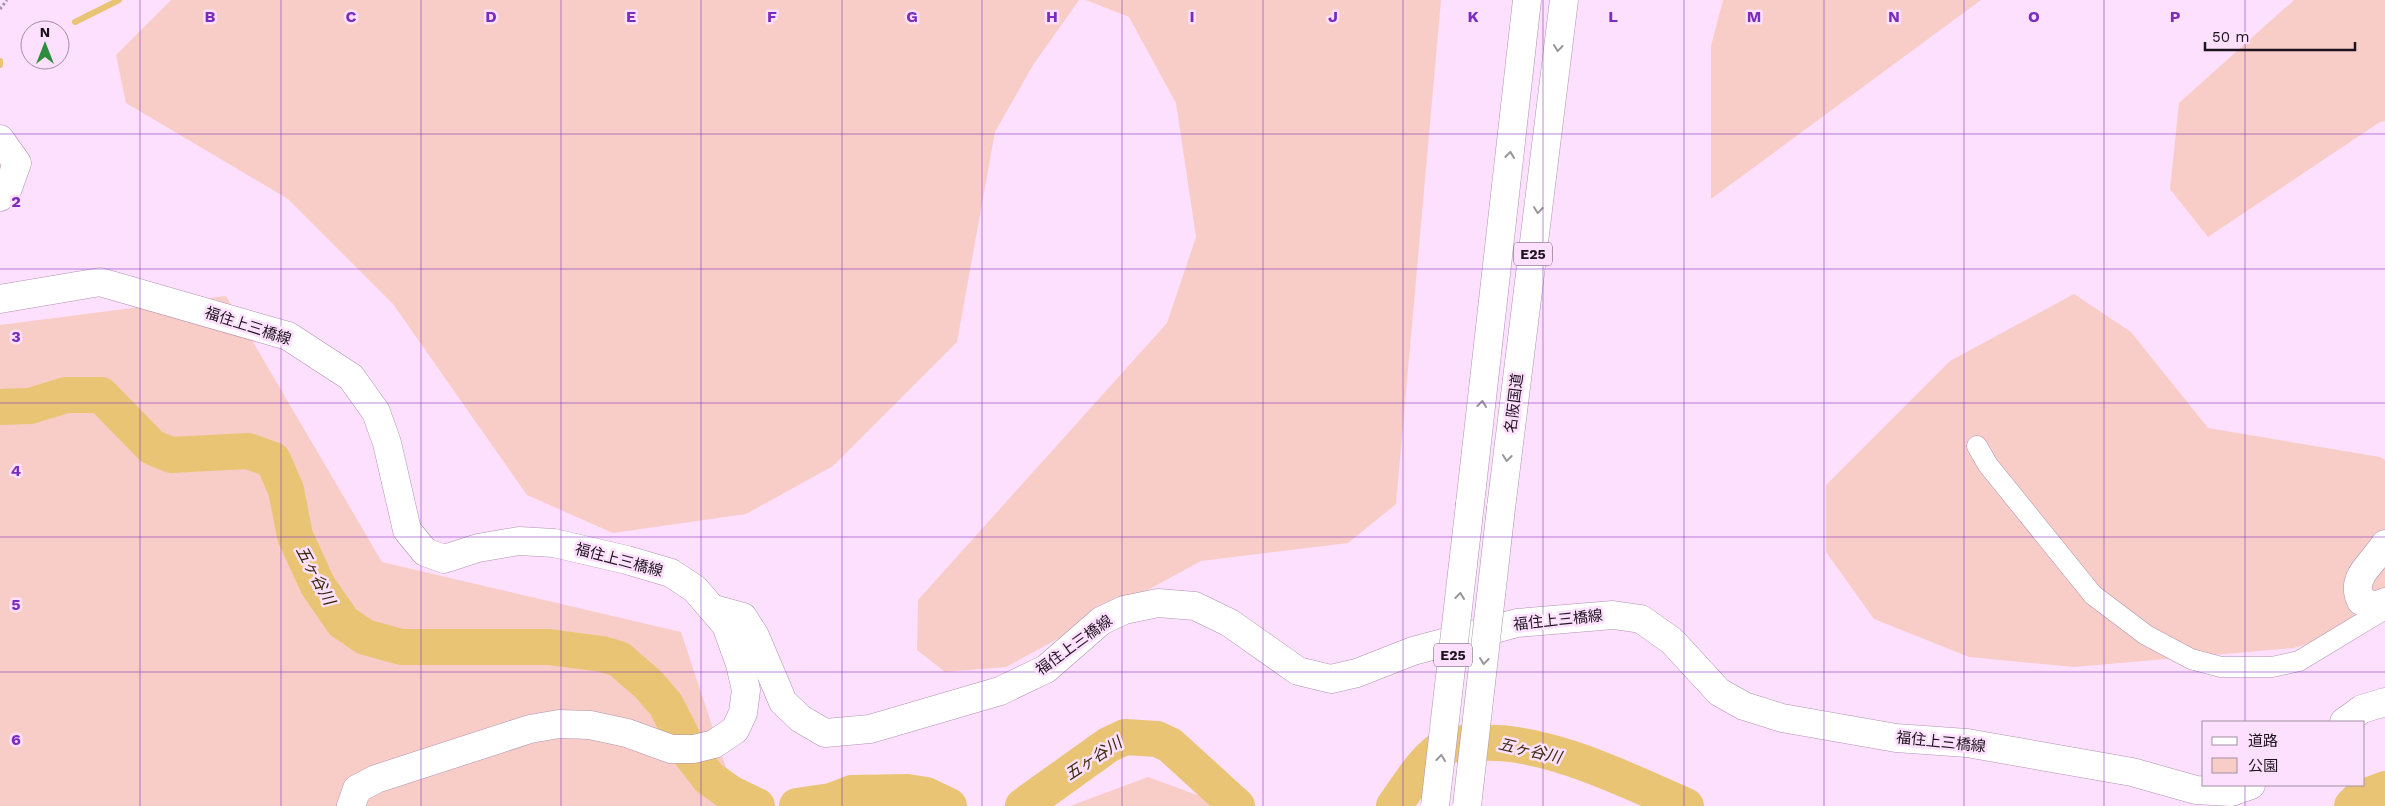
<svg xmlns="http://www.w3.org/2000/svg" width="2385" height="806" font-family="'Work Sans','Noto Sans JP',sans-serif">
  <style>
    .green { fill: #f8cdc8 }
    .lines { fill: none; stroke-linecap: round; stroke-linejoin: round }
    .stream { stroke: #e8c474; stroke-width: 6 }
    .river { stroke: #e8c474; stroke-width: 36 }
    .street-casing { stroke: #ae93ae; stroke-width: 21 }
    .secondary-casing { stroke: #ae93ae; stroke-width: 29 }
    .highway-casing { stroke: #ae93ae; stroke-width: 29 }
    .path { stroke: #a892a8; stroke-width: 3; stroke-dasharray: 2.5 2.5; stroke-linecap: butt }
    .street { stroke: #fff; stroke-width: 20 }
    .secondary { stroke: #fff; stroke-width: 28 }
    .highway { stroke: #fff; stroke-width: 28 }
    .highway-bridge-casing { stroke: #ae93ae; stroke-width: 29; stroke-linecap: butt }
    .highway-bridge { stroke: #fff; stroke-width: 28 }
    .oneway { stroke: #99959a }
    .grid { fill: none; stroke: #7b2cbf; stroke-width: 1; stroke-opacity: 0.55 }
    .labels { text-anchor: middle; stroke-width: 5; stroke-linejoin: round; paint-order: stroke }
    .shield { fill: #fde0fd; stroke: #605061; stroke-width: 1 }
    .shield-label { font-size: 14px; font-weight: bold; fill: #1d131e }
    .street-label { font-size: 15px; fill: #1d131e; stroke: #fde0fd }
    .water-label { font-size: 16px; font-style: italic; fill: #352703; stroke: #fde0fd }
    .grid-label { font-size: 16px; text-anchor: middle; font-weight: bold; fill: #7b2cbf; stroke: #fde0fd; stroke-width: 5; stroke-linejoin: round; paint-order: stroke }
  </style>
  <rect width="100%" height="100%" fill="#fde0fd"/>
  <g class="green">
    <polygon points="171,0 1079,0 1033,65 995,132 957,342 833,466 746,514 613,533 527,495 393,304 288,199 126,103 116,55"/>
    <polygon points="1086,0 1441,0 1396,504 1348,543 1201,561 1006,667 945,672 917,650 918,600 1167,323 1196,237 1176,103 1129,17"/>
    <polygon points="1723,0 1981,0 1711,199 1711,46"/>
    <polygon points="2294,0 2385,0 2385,121 2380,122 2208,237 2170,189 2179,103"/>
    <polygon points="2074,294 2131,332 2208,428 2380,457 2385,460 2385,620 2294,648 2074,667 1969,657 1874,619 1826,552 1826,485 1950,361"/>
    <polygon points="226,296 382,562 681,632 737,801 746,806 0,806 0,325"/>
    <polygon points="1148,777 1227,806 1070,806"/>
  </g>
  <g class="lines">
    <g class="stream">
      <polyline points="75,22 119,0"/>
      <polyline points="0,65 0,61"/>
    </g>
    <g class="river">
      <polyline points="0,407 30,406 66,395 101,395 152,447 171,455 248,451 273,460 286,490 295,536 318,586 343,622 365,637 401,647 549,647 602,654 619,659 648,684 666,705 692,756 709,778 730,793 757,806"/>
      <polyline points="797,806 831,801 852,793 907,792 926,795 949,806"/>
      <polyline points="1023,806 1108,745 1125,737 1157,739 1170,745 1237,806"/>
      <path d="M1394,806c12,-16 31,-49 49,-58 11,-6 25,-5 37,-5 65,-4 146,37 206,63"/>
      <polyline points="2352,806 2359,799 2385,789"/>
    </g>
    <defs>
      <polyline id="street" points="1977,446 1988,465 2093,595 2146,635 2191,659 2221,667 2272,667 2299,661 2385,609"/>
      <g id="secondary">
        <polyline points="0,139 17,163 8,188 0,197"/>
        <polyline points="0,299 100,282 288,336 351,377 376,412 387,443 407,530 425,552 444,559 478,548 519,541 554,543 627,560 671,573 695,589 726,625 740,664 746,690 743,713 735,730 714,744 694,749 671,749 627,733 590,725 559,724 530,729 376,779 357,789 351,806"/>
        <path d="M2385,544c-12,20 -36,33 -24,57l15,5 9,-4"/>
        <polyline points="714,609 743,617 755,636 783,702 801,719 825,733 870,729 1000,691 1046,669 1101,621 1124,610 1158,603 1195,606 1230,623 1298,671 1331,679 1357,673 1413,651 1517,623 1613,615 1641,619 1672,641 1719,692 1744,706 1782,718 1896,738 1967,743 2132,772 2196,790 2231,792 2251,785"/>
        <polyline points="2344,722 2362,709 2385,702"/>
      </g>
      <g id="highway">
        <polyline points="1470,504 1527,0"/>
        <polyline points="1501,508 1564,0"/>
      </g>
    </defs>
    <use href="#street" class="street-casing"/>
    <use href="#secondary" class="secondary-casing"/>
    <use href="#highway" class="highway-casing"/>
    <polyline class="path" points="0,9 7,0"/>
    <use href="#street" class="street"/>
    <use href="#secondary" class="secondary"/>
    <use href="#highway" class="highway"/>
    <defs>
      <g id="highway-bridge">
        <polyline points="1435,806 1470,504"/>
        <polyline points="1467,806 1501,508"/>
      </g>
    </defs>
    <use href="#highway-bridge" class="highway-bridge-casing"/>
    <use href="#highway-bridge" class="highway-bridge"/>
  </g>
  <defs><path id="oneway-chevron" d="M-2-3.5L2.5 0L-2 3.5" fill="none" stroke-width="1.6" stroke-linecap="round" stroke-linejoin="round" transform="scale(1.25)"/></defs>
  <g class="oneway">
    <use href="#oneway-chevron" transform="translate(1558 48) rotate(97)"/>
    <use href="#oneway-chevron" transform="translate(1510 155) rotate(-84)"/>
    <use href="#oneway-chevron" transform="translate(1538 210) rotate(97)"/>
    <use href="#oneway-chevron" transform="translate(1482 404) rotate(-84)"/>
    <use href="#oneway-chevron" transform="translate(1507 458) rotate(97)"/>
    <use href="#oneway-chevron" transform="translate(1460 596) rotate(-83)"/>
    <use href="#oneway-chevron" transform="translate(1484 661) rotate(97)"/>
    <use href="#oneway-chevron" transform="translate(1441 758) rotate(-83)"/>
  </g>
  <path class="grid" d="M140,0v806M281,0v806M421,0v806M561,0v806M701,0v806M842,0v806M982,0v806M1122,0v806M1263,0v806M1403,0v806M1543,0v806M1684,0v806M1824,0v806M1964,0v806M2104,0v806M2245,0v722M0,134h2385M0,269h2385M0,403h2385M0,537h2385M0,672h2385M2245,785v21"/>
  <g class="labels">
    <g class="shield">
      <rect x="1514" y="242.5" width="38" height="23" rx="4"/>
      <rect x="1434" y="643.5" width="38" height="23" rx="4"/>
    </g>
    <g class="shield-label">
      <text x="1533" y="259">E25</text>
      <text x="1453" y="660">E25</text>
    </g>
    <g class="street-label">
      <text transform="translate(248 326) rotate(18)" y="5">福住上三橋線</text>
      <text transform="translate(1514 403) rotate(-83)" y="5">名阪国道</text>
      <text transform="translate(619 560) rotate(15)" y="5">福住上三橋線</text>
      <text transform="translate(1558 620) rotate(-6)" y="5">福住上三橋線</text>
      <text transform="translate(1074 645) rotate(-36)" y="5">福住上三橋線</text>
      <text transform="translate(1941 742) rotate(6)" y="5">福住上三橋線</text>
    </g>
    <g class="water-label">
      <text transform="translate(316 575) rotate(62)" y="6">五ヶ谷川</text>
      <text transform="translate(1530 750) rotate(13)" y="6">五ヶ谷川</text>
      <text transform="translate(1093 758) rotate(-33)" y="6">五ヶ谷川</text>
    </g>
  </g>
  <g class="grid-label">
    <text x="210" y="22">B</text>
    <text x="351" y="22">C</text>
    <text x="491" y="22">D</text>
    <text x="631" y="22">E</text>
    <text x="772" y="22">F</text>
    <text x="912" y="22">G</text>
    <text x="1052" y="22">H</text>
    <text x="1192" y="22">I</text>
    <text x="1333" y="22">J</text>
    <text x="1473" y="22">K</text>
    <text x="1613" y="22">L</text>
    <text x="1754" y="22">M</text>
    <text x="1894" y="22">N</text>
    <text x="2034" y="22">O</text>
    <text x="2175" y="22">P</text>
    <text x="16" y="207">2</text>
    <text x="16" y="342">3</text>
    <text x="16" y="476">4</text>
    <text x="16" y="610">5</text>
    <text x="16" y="745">6</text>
  </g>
  <rect x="2202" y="721" width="162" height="65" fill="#fde0fd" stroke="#a38ea4"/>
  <rect x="2212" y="737" width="25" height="8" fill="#ffffff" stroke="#a38ea4"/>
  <text x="2248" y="746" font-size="15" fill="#1d131e">道路</text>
  <rect x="2212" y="758" width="25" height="15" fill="#f8cdc8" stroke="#a38ea4"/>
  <text x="2248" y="771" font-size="15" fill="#1d131e">公園</text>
  <g transform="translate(45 45)"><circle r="24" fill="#fde0fd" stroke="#a38ea4"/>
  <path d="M0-4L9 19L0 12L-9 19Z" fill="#2f8c3d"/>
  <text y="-8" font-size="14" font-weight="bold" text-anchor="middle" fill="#1d131e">N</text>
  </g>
  <path d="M2205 42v8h150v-8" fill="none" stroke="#1d131e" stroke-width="2.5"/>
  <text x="2212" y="42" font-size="15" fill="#1d131e" stroke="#fde0fd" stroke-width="4" paint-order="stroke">50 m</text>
</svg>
